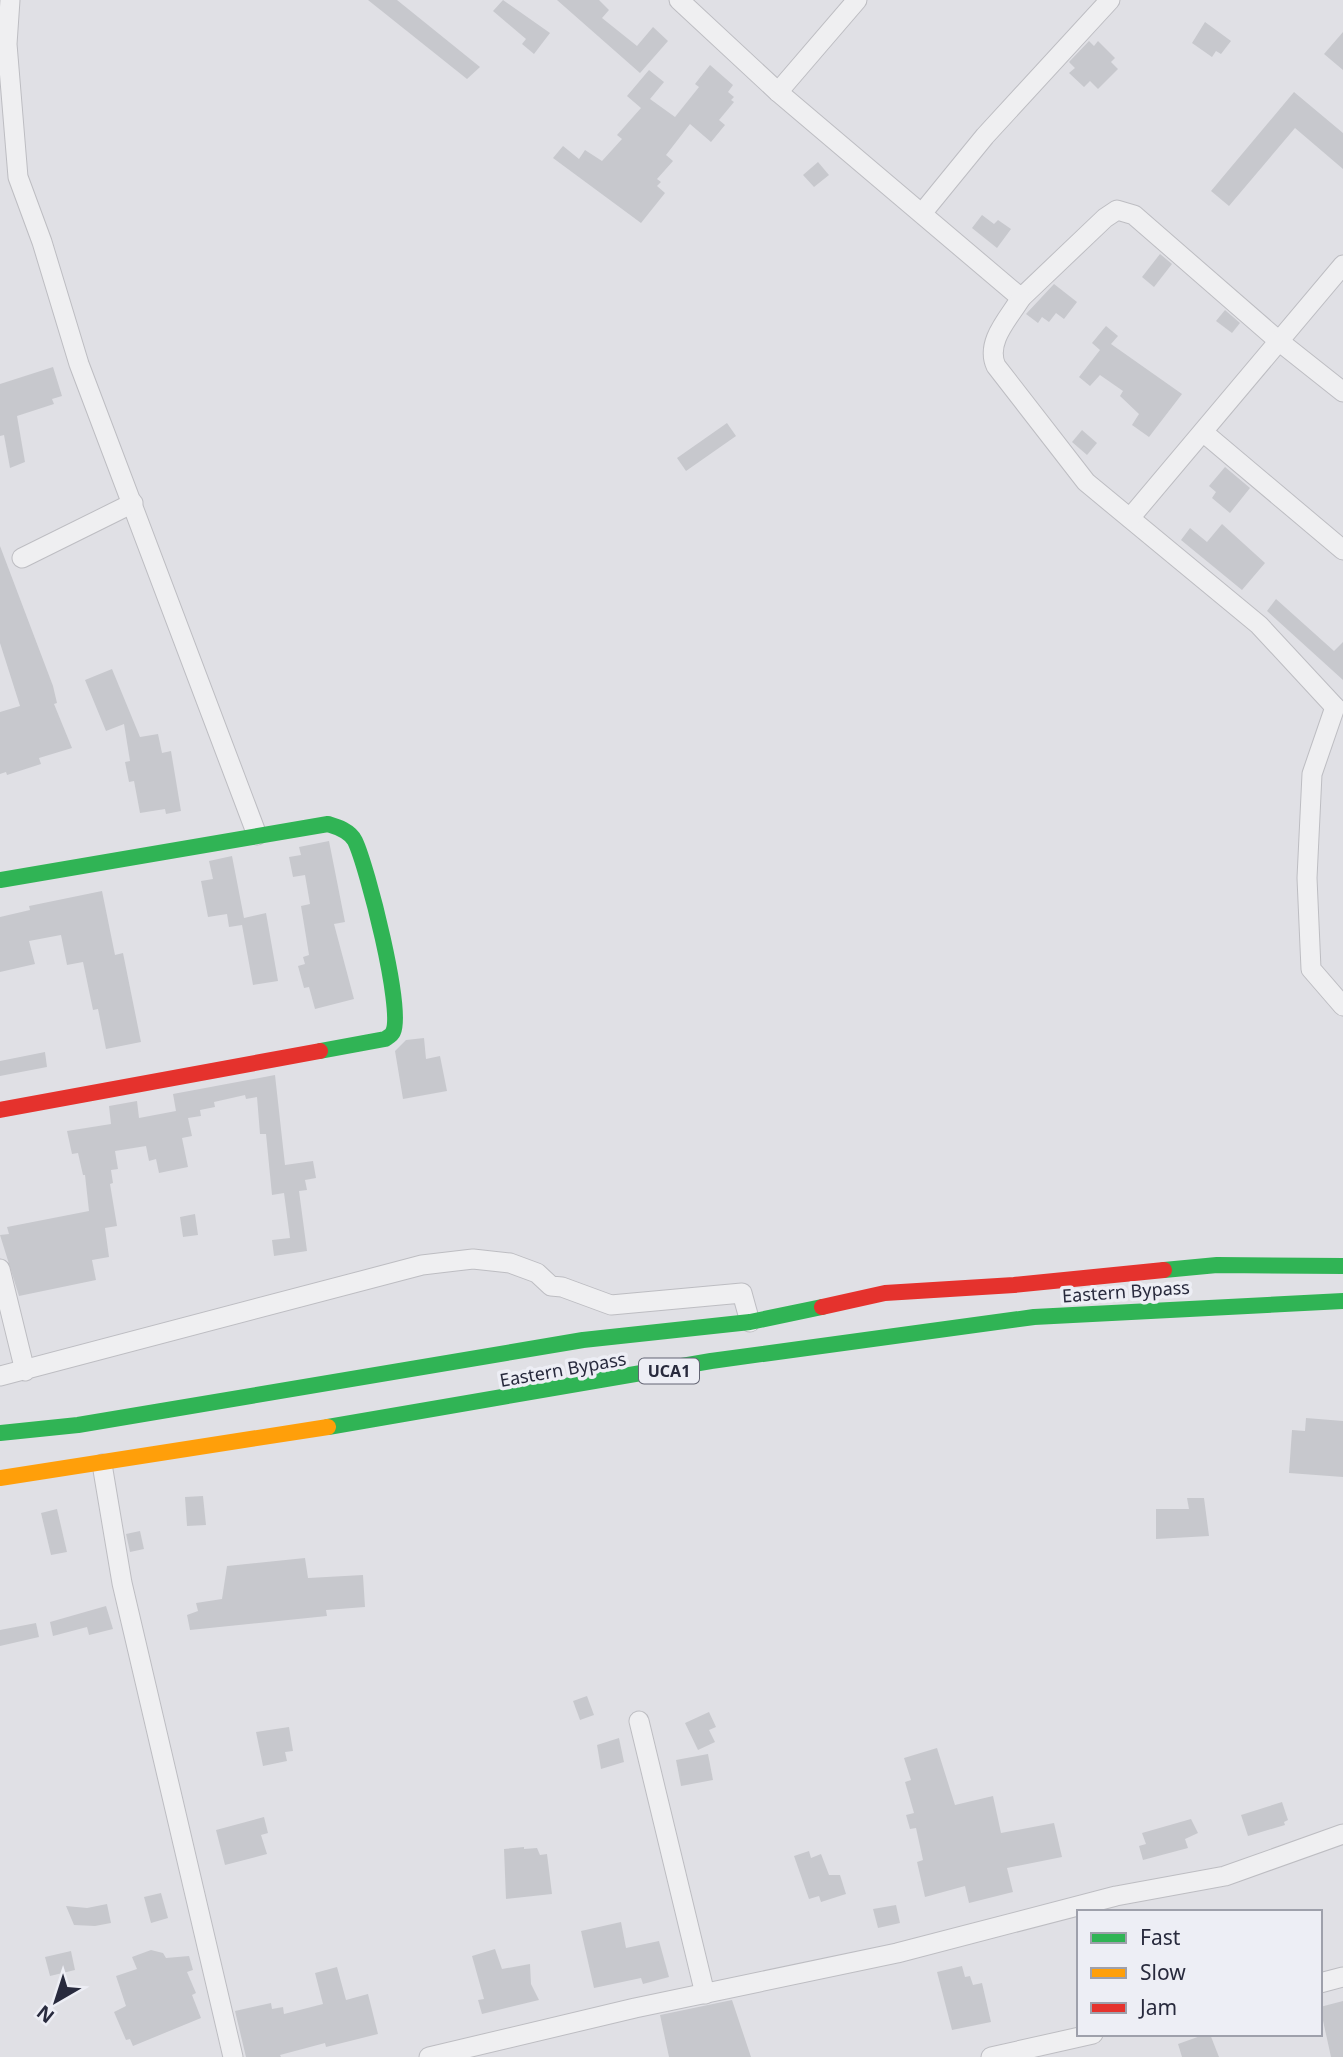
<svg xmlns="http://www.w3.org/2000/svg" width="1343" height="2057" font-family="'Noto Sans',sans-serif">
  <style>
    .building { fill: #c7c8cd }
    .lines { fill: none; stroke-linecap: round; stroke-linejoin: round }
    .street-casing { stroke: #bdbdc2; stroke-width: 21 }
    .street { stroke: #efeff1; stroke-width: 19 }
    .fast { stroke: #30b455; stroke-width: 16 }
    .slow { stroke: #ff9f0a; stroke-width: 16 }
    .jam { stroke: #e5322d; stroke-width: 16 }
    .labels { text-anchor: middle; stroke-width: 7; stroke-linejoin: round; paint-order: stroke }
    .shield { fill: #edeef5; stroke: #636574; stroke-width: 2 }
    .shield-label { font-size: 16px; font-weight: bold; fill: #282a3d }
    .street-label { font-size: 18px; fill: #282a3d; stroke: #edeef5 }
  </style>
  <rect width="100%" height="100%" fill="#e0e0e5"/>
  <g class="building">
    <polygon points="368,0 397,0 480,67 467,79"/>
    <polygon points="503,0 550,33 534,54 522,44 526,39 493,11"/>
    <polygon points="557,0 599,0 609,10 602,18 637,46 653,27 668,41 640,73"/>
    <polygon points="1205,22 1231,41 1221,54 1216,51 1212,57 1192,43"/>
    <polygon points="1343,32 1343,70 1324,54"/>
    <polygon points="1089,41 1094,46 1098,41 1115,58 1111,62 1118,69 1098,89 1090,81 1084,87 1069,73 1075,68 1069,62"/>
    <polygon points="710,65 733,85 728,92 734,97 731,100 734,102 719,120 725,125 711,142 690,124 666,155 673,161 657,179 661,182 657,186 665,193 641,223 553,158 563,146 579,159 585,150 602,161 622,139 617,135 641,108 627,96 649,70 664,82 650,99 675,117 699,87 695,84"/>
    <polygon points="1294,92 1343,133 1343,169 1295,128 1229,206 1211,191"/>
    <polygon points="818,162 829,175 814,187 803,175"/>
    <polygon points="982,215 994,224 998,220 1011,229 997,248 972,228"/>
    <polygon points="1160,254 1172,264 1154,287 1142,277"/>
    <polygon points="1054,284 1077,302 1064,319 1056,313 1049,322 1042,317 1038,323 1026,314"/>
    <polygon points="1225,310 1240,323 1232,333 1216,321"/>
    <polygon points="1106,326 1118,336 1111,344 1182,394 1149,437 1132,425 1139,414 1120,396 1123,391 1100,375 1090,386 1079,377 1100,350 1092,343"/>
    <polygon points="53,367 62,396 52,399 54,404 17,416 25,462 10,468 4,435 0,436 0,384"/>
    <polygon points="727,423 736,436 686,471 677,458"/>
    <polygon points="1082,430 1097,443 1087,455 1072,442"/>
    <polygon points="1225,467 1250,488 1230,513 1212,498 1216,492 1209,486"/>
    <polygon points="1222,524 1265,563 1242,590 1181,540 1190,528 1207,542"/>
    <polygon points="0,546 53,686 57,703 54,704 72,748 39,758 41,764 7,775 6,772 0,774 0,712 20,706 0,643"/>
    <polygon points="1276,599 1334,651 1343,642 1343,680 1267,611"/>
    <polygon points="112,669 140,737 158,734 162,753 171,751 181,811 166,814 165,809 140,813 134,781 129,782 125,762 130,761 124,724 106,731 85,680"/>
    <polygon points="329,841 345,922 334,924 354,999 315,1009 309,987 304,988 298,966 305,964 303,957 309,955 301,906 310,904 305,875 293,877 289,857 301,855 299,847"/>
    <polygon points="232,856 244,918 266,913 278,981 253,985 242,925 229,927 227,914 208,917 201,881 213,879 209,861"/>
    <polygon points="102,891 115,955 123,953 141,1042 106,1049 98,1009 93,1010 83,962 67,965 61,935 29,941 35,964 0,972 0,917 30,910 29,906"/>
    <polygon points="424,1038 426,1059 440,1056 447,1091 403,1099 395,1051 406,1040"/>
    <polygon points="45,1052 47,1067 0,1076 0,1061"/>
    <polygon points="275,1075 285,1165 313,1161 316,1178 305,1180 307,1190 299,1191 307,1251 274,1256 272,1240 290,1238 284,1193 272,1195 266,1134 260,1134 257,1097 246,1099 245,1095 214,1102 215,1107 200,1110 201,1116 188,1118 192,1136 182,1138 188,1167 159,1173 156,1159 149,1161 146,1146 115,1151 118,1169 111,1170 113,1183 110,1184 117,1226 105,1228 109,1257 92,1260 96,1280 19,1296 0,1235 9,1234 7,1227 89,1211 85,1175 83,1175 78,1153 72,1154 67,1131 111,1124 109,1106 137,1101 139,1118 176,1111 173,1094"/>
    <polygon points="195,1214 198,1235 183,1237 180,1217"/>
    <polygon points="1306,1418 1343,1421 1343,1477 1289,1473 1292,1430 1305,1431"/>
    <polygon points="203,1496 206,1525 187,1526 185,1497"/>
    <polygon points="1187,1498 1204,1498 1209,1536 1156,1539 1156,1509 1189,1509"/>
    <polygon points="57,1509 67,1552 51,1555 41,1513"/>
    <polygon points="140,1531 144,1549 130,1552 126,1534"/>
    <polygon points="305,1558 308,1578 363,1575 365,1607 326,1610 327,1616 190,1630 187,1615 198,1611 196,1603 222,1599 227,1566"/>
    <polygon points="106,1606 113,1629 89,1635 87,1627 53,1636 50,1622"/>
    <polygon points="36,1623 39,1637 0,1646 0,1630"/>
    <polygon points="587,1696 594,1715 580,1720 573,1701"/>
    <polygon points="709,1712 716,1727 709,1730 715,1742 698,1750 685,1723"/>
    <polygon points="289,1727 293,1751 285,1752 287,1761 263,1766 256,1732"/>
    <polygon points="619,1738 624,1762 601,1769 597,1745"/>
    <polygon points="937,1748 955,1805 993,1796 1001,1833 1054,1823 1062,1857 1007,1868 1013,1892 969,1903 965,1886 925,1897 917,1862 923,1860 916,1828 910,1829 906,1815 914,1813 905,1782 911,1780 904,1758"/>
    <polygon points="708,1754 713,1780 681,1786 676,1760"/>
    <polygon points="1282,1802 1288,1820 1284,1822 1285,1825 1248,1836 1241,1815"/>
    <polygon points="264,1817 268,1833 261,1835 267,1854 225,1865 216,1830"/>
    <polygon points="1191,1819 1198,1833 1185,1839 1188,1848 1143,1860 1139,1846 1146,1844 1142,1833"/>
    <polygon points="524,1847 524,1849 537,1848 540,1855 547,1854 552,1894 506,1899 504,1849"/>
    <polygon points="809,1851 811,1858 821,1854 829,1875 840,1875 846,1894 821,1902 819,1896 809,1899 794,1856"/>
    <polygon points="161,1893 168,1918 151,1923 144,1897"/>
    <polygon points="107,1904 111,1923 95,1926 74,1925 66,1906 87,1908"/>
    <polygon points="896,1905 900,1923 878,1928 873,1909"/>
    <polygon points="621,1922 626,1948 659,1941 669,1977 643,1984 641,1978 594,1988 581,1931"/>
    <polygon points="495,1949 502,1969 530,1964 531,1984 539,2000 482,2014 478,2000 484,1999 472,1956"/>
    <polygon points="151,1950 163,1953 166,1958 189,1956 193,1970 187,1972 196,1993 192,1995 201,2018 133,2046 130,2039 126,2040 114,2012 126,2006 116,1976 137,1969 132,1957"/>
    <polygon points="71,1951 75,1970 50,1976 45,1957"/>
    <polygon points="962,1966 965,1977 970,1976 973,1985 982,1983 991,2022 952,2030 937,1972"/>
    <polygon points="337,1967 346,2000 368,1994 378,2034 326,2047 325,2043 280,2055 281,2057 246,2057 235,2011 271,2003 272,2009 283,2007 284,2014 323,2004 315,1973"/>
    <polygon points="732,2000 751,2057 669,2057 660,2015"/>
    <polygon points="1343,2001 1343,2057 1331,2057 1320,2007"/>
    <polygon points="1206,2034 1210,2034 1219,2057 1182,2057 1178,2044"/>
  </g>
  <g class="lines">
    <defs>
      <g id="street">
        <polyline points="10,0 7,44 18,177 42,242 79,364 257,835"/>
        <polyline points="679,0 778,92 1021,298 1105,218 1117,210 1134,215 1280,342 1343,392"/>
        <polyline points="778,92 857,0"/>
        <polyline points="923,212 985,136 1110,0"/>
        <path d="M1021,298c-12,20 -36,44 -25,68l90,116 173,143 76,82"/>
        <polyline points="1203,432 1343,550"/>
        <polyline points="1130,518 1343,265"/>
        <polyline points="22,558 133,503"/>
        <polyline points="1335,707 1312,774 1307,878 1311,969 1343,1006"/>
        <polyline points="0,1269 25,1371"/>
        <polyline points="0,1376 422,1265 473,1259 510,1263 537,1273 551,1286 562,1287 611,1305 742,1293 750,1322"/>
        <polyline points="102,1464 122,1583 233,2057"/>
        <polyline points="639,1721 705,1994"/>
        <polyline points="1320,1983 1343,1977"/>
        <polyline points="429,2057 635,2008 897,1953 1116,1896 1225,1876 1343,1834"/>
        <polyline points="991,2057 1093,2034"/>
      </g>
    </defs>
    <use href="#street" class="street-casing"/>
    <use href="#street" class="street"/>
    <g class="fast">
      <path d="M0,880l328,-56c10,3 22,7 27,17 12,25 49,169 38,191 -1,3 -5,5 -8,7l-65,12"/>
      <polyline points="1164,1270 1217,1265 1343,1266"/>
      <polyline points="328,1427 711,1361 1034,1317 1343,1301"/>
      <polyline points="0,1433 78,1425 583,1340 750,1322 822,1307"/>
    </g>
    <polyline class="slow" points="0,1478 328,1427"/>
    <g class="jam">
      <polyline points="0,1110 320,1051"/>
      <polyline points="822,1307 885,1293 1014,1285 1164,1270"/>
    </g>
  </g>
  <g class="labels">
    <rect class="shield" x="639" y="1358.5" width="60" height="25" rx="5"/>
    <g class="shield-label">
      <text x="669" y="1377">UCA1</text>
    </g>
    <g class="street-label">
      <text transform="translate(1126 1292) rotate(-4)" y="6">Eastern Bypass</text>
      <text transform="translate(563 1370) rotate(-10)" y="6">Eastern Bypass</text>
    </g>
  </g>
  <rect x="1077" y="1910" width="245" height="126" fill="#edeef5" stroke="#9ea0ab" stroke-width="2"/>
  <rect x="1091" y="1933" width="35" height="10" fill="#30b455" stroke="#9ea0ab" stroke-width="2"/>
  <text x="1140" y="1945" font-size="21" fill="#282a3d">Fast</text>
  <rect x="1091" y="1968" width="35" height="10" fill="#ff9f0a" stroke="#9ea0ab" stroke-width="2"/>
  <text x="1140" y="1980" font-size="21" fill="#282a3d">Slow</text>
  <rect x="1091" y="2003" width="35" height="10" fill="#e5322d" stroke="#9ea0ab" stroke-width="2"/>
  <text x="1140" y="2015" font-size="21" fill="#282a3d">Jam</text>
  <g transform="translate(56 2001) rotate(219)" stroke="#edeef5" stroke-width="5" paint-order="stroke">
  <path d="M0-5L12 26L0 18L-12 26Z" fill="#282a3d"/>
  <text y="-10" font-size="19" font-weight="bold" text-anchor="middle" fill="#282a3d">N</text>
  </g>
</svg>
